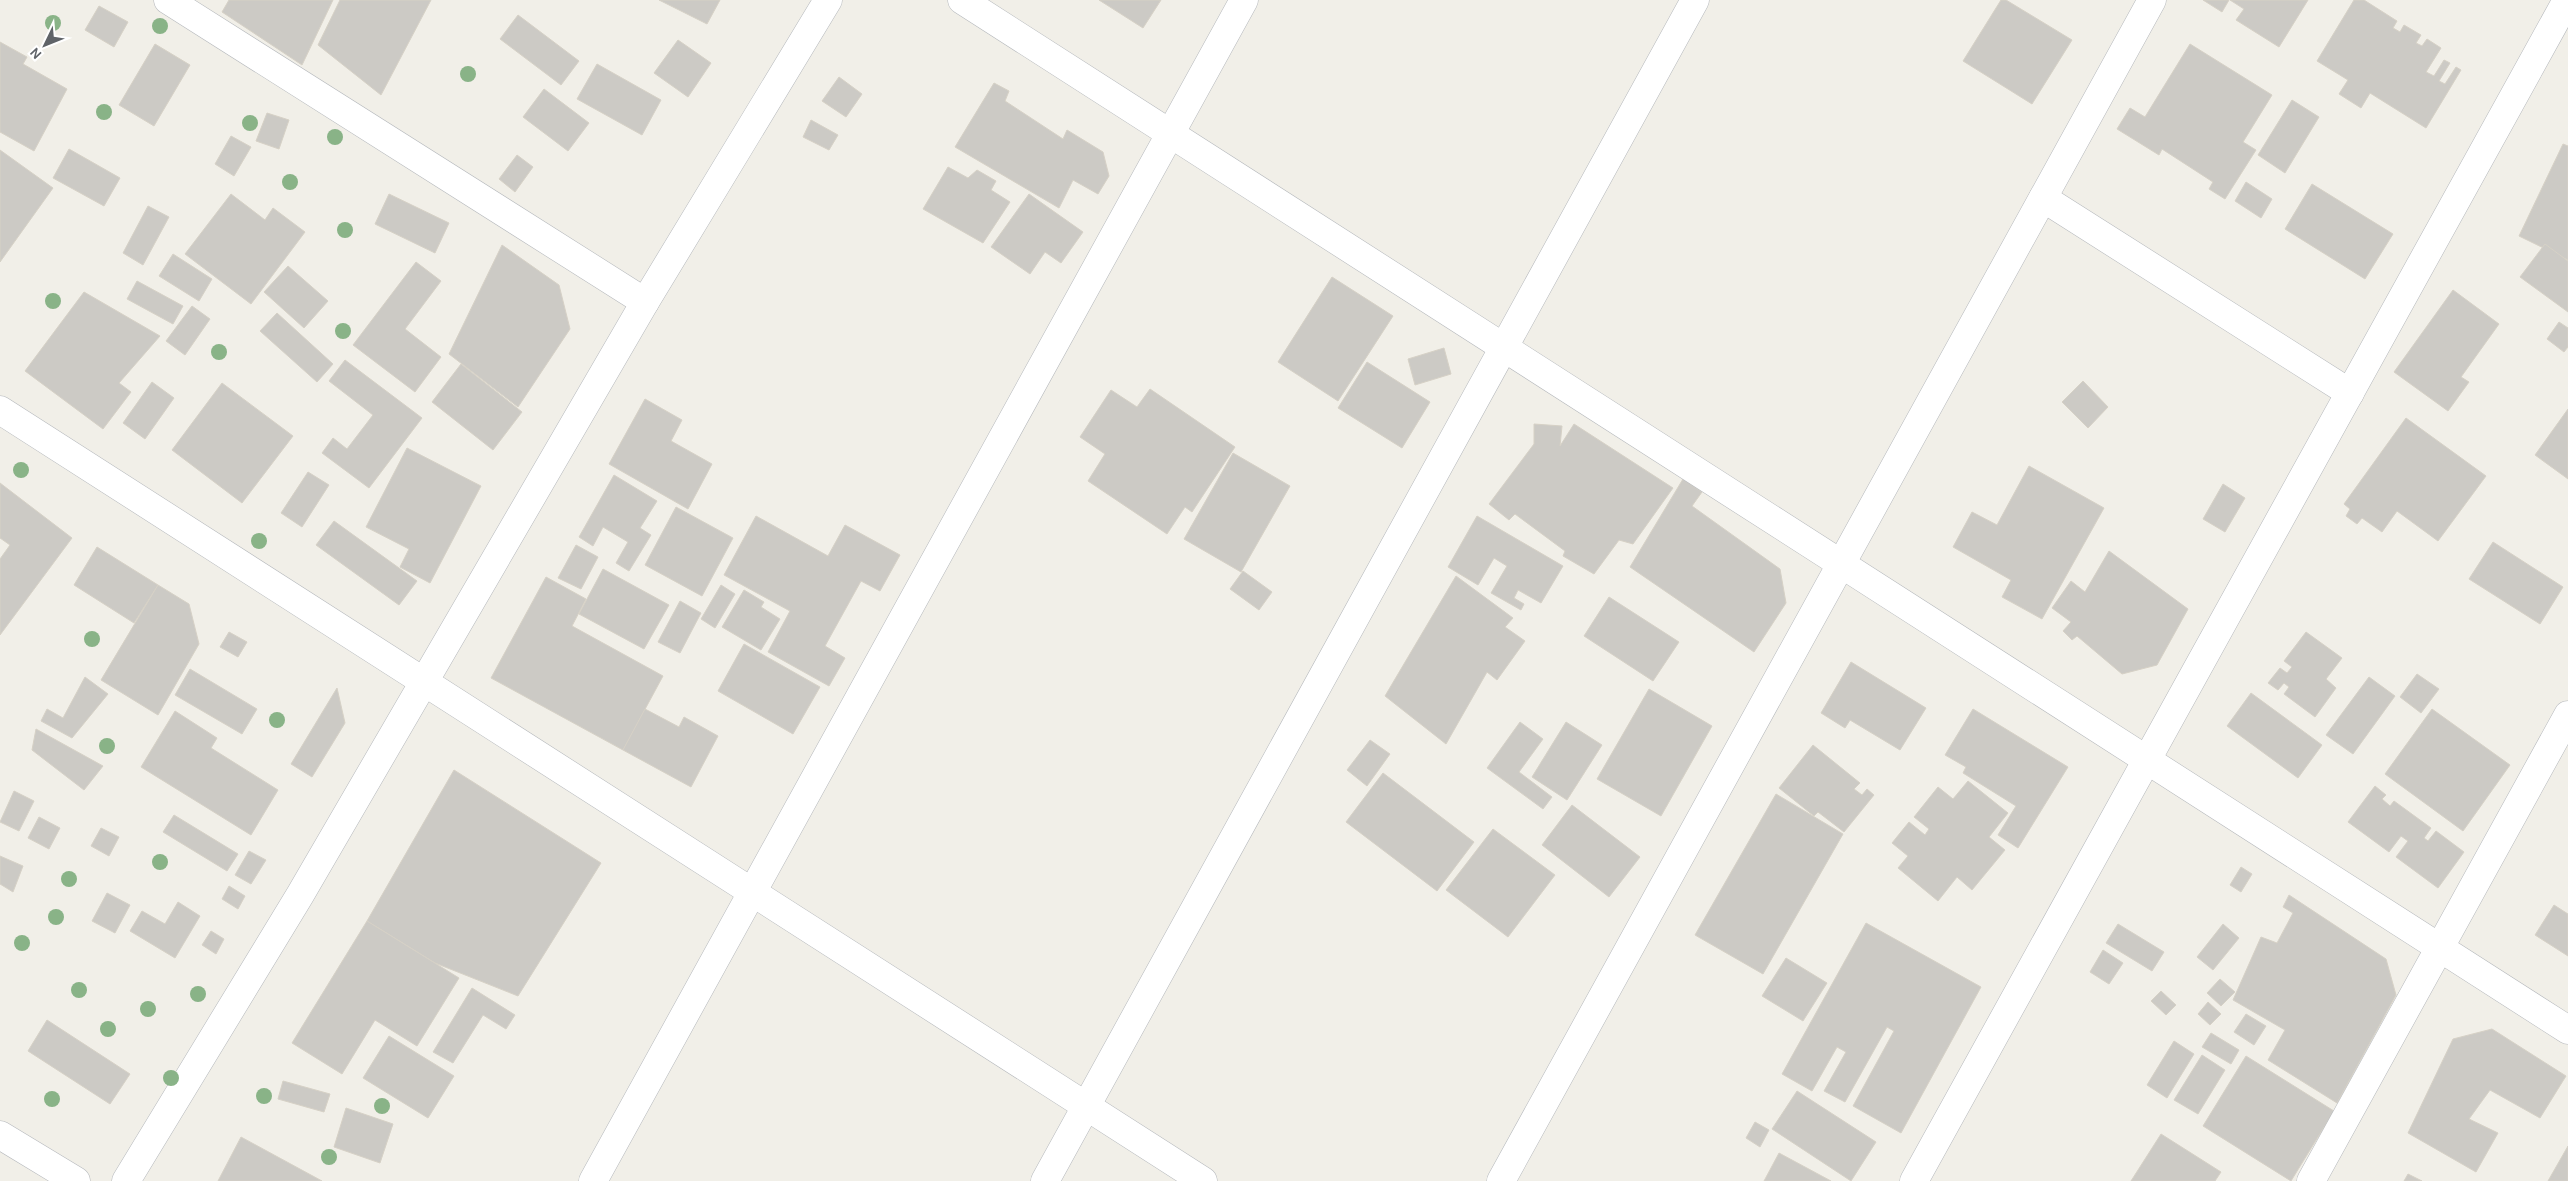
<svg xmlns="http://www.w3.org/2000/svg" width="2568" height="1181" font-family="Karla,sans-serif">
  <style>
    .building { fill: #cccac5; stroke: #d6d1c6 }
    .lines { fill: none; stroke-linecap: round; stroke-linejoin: round }
    .street-casing { stroke: #b5b8bc; stroke-width: 29 }
    .street { stroke: #fff; stroke-width: 28 }
    .tree { fill: #89b387 }
  </style>
  <rect width="100%" height="100%" fill="#f1efe8"/>
  <g class="building">
    <polygon points="229,0 333,0 302,65 222,12"/>
    <polygon points="340,0 431,0 381,95 318,45"/>
    <polygon points="659,0 720,0 707,24"/>
    <polygon points="1099,0 1161,0 1143,28"/>
    <polygon points="2001,0 2006,0 2072,40 2032,104 1963,61"/>
    <polygon points="2203,0 2229,0 2222,12"/>
    <polygon points="2230,0 2308,0 2279,47 2236,20 2244,9"/>
    <polygon points="2354,0 2364,0 2397,21 2393,28 2400,32 2404,25 2421,35 2416,43 2422,46 2427,39 2441,48 2426,72 2434,76 2444,60 2450,63 2439,81 2445,84 2456,67 2461,70 2426,128 2370,93 2361,108 2339,94 2348,80 2317,61"/>
    <polygon points="99,6 128,22 114,47 85,30"/>
    <polygon points="518,15 579,61 561,85 500,39"/>
    <polygon points="678,40 711,63 688,97 654,73"/>
    <polygon points="0,42 27,57 23,64 67,89 34,151 0,132"/>
    <polygon points="155,44 190,65 154,126 119,105"/>
    <polygon points="2190,44 2272,95 2243,142 2256,150 2225,199 2209,189 2213,182 2162,149 2159,155 2117,129 2130,108 2145,117"/>
    <polygon points="597,64 661,100 642,135 577,99"/>
    <polygon points="839,77 862,94 846,117 822,101"/>
    <polygon points="994,83 1009,91 1005,101 1063,139 1067,130 1103,152 1109,176 1098,194 1073,180 1059,208 955,147"/>
    <polygon points="544,89 589,123 568,151 523,117"/>
    <polygon points="2292,100 2319,117 2285,173 2258,155"/>
    <polygon points="267,113 289,120 279,149 256,141"/>
    <polygon points="811,120 838,135 829,150 803,137"/>
    <polygon points="231,136 251,147 234,176 215,164"/>
    <polygon points="2563,144 2568,146 2568,260 2519,236"/>
    <polygon points="69,149 120,178 104,206 53,178"/>
    <polygon points="0,150 53,188 0,262"/>
    <polygon points="517,155 533,167 515,192 499,179"/>
    <polygon points="948,167 968,178 977,170 996,181 991,190 1010,202 983,243 923,209"/>
    <polygon points="2246,182 2272,199 2261,218 2235,201"/>
    <polygon points="2312,184 2393,234 2365,279 2285,229"/>
    <polygon points="231,194 265,220 273,208 305,232 251,304 185,254"/>
    <polygon points="389,194 449,223 435,253 375,224"/>
    <polygon points="1029,194 1083,232 1061,263 1045,252 1030,274 991,247"/>
    <polygon points="148,206 169,217 143,265 123,253"/>
    <polygon points="2545,244 2568,261 2568,312 2520,277"/>
    <polygon points="502,245 559,285 570,329 518,407 449,354"/>
    <polygon points="173,254 212,279 199,301 159,276"/>
    <polygon points="416,262 441,281 405,329 441,357 415,392 353,345"/>
    <polygon points="288,266 328,301 304,328 264,292"/>
    <polygon points="1332,277 1393,316 1338,401 1278,362"/>
    <polygon points="137,281 183,306 173,324 127,299"/>
    <polygon points="2453,290 2499,324 2461,377 2469,382 2448,411 2394,372"/>
    <polygon points="84,292 160,336 119,383 131,392 103,429 25,371"/>
    <polygon points="192,306 210,319 185,355 166,341"/>
    <polygon points="277,313 333,364 317,382 260,331"/>
    <polygon points="2559,322 2568,328 2568,347 2564,352 2547,339"/>
    <polygon points="1444,348 1451,374 1415,385 1408,359"/>
    <polygon points="345,360 422,418 369,488 322,453 333,438 347,449 373,415 329,381"/>
    <polygon points="1367,362 1430,402 1402,448 1338,408"/>
    <polygon points="461,364 522,412 493,450 432,402"/>
    <polygon points="2083,381 2108,407 2088,428 2062,402"/>
    <polygon points="152,382 174,398 145,439 123,423"/>
    <polygon points="222,383 293,436 242,503 172,450"/>
    <polygon points="1150,389 1235,447 1192,512 1185,507 1167,534 1088,481 1105,454 1080,437 1111,390 1137,407"/>
    <polygon points="645,399 682,420 671,441 712,464 688,509 609,464"/>
    <polygon points="2568,409 2568,479 2535,455"/>
    <polygon points="2406,418 2486,476 2438,541 2397,511 2382,532 2362,518 2357,524 2346,516 2350,509 2344,504"/>
    <polygon points="1534,424 1562,426 1560,446 1574,424 1673,488 1633,544 1619,540 1594,574 1563,556 1565,551 1515,514 1509,520 1489,504 1534,444"/>
    <polygon points="407,448 481,486 430,583 400,567 409,549 366,527"/>
    <polygon points="1233,453 1290,486 1241,572 1184,539"/>
    <polygon points="2029,466 2104,508 2042,619 2002,597 2011,580 1953,547 1972,512 1997,525"/>
    <polygon points="308,472 329,485 302,527 281,513"/>
    <polygon points="614,475 657,501 640,528 651,535 629,571 616,563 628,542 603,527 593,546 579,537"/>
    <polygon points="1683,479 1702,492 1692,506 1780,569 1786,603 1754,652 1630,567"/>
    <polygon points="0,483 72,538 0,635 0,559 10,545 0,538"/>
    <polygon points="2223,484 2245,498 2225,532 2203,519"/>
    <polygon points="676,507 733,538 702,596 645,565"/>
    <polygon points="756,516 828,556 845,525 900,555 880,591 861,581 825,646 845,658 829,686 768,652 790,611 724,575"/>
    <polygon points="1477,516 1563,566 1541,603 1518,590 1514,598 1524,604 1521,610 1491,593 1507,566 1494,558 1478,585 1448,567"/>
    <polygon points="334,521 417,581 399,605 316,545"/>
    <polygon points="2493,542 2563,587 2540,624 2469,579"/>
    <polygon points="576,545 598,557 581,589 558,578"/>
    <polygon points="97,547 158,585 134,623 74,585"/>
    <polygon points="2109,551 2188,609 2157,665 2122,674 2077,636 2072,640 2063,631 2071,622 2052,608 2071,581 2085,592"/>
    <polygon points="603,569 669,605 644,649 579,614"/>
    <polygon points="1243,571 1272,592 1259,610 1230,589"/>
    <polygon points="1456,576 1513,618 1505,627 1525,641 1497,680 1487,672 1446,744 1385,696"/>
    <polygon points="546,577 586,599 572,626 663,676 623,750 491,678"/>
    <polygon points="158,585 189,604 199,644 158,715 101,680"/>
    <polygon points="721,585 735,594 715,628 701,619"/>
    <polygon points="744,590 764,602 761,607 780,619 761,650 722,627"/>
    <polygon points="1609,597 1679,642 1653,681 1584,636"/>
    <polygon points="680,601 701,613 680,653 658,642"/>
    <polygon points="229,632 247,642 238,657 220,647"/>
    <polygon points="2306,632 2342,658 2326,679 2336,688 2315,717 2284,694 2289,687 2284,683 2278,690 2268,683 2280,668 2287,673 2292,667 2284,661"/>
    <polygon points="744,644 820,687 793,734 718,691"/>
    <polygon points="1851,662 1926,708 1900,750 1850,720 1845,728 1821,713"/>
    <polygon points="190,669 257,709 242,734 175,695"/>
    <polygon points="2417,674 2439,689 2421,713 2400,697"/>
    <polygon points="85,677 108,694 72,738 41,721 47,709 63,718"/>
    <polygon points="2369,677 2395,696 2353,754 2326,735"/>
    <polygon points="337,688 345,723 312,777 291,764"/>
    <polygon points="1649,689 1712,726 1661,816 1597,779"/>
    <polygon points="2251,693 2322,745 2298,778 2227,726"/>
    <polygon points="645,709 679,727 684,717 718,736 691,787 623,750"/>
    <polygon points="1973,709 2068,767 2018,848 1998,835 2016,806 1963,773 1966,767 1945,755"/>
    <polygon points="2432,709 2510,765 2463,831 2385,774"/>
    <polygon points="175,711 217,738 211,748 278,790 251,835 141,767"/>
    <polygon points="1520,722 1543,739 1519,772 1552,797 1543,809 1487,768"/>
    <polygon points="1566,722 1602,745 1567,800 1532,777"/>
    <polygon points="36,729 103,766 84,790 32,750"/>
    <polygon points="1370,740 1390,754 1367,786 1347,770"/>
    <polygon points="1813,745 1860,783 1854,789 1862,795 1867,789 1874,795 1844,832 1818,812 1814,816 1779,788"/>
    <polygon points="454,770 601,863 518,996 435,963 367,921"/>
    <polygon points="1383,773 1474,842 1437,891 1346,822"/>
    <polygon points="1968,781 2008,813 1989,837 2005,850 1972,890 1957,877 1938,901 1898,868 1908,856 1892,843 1909,822 1925,835 1929,829 1914,817 1938,787 1953,799"/>
    <polygon points="2375,786 2386,795 2382,799 2390,806 2394,801 2431,828 2424,838 2428,841 2436,831 2464,852 2438,888 2396,857 2408,841 2401,836 2389,852 2348,822"/>
    <polygon points="14,791 34,801 19,831 0,822"/>
    <polygon points="1776,794 1843,834 1763,974 1695,935"/>
    <polygon points="1572,805 1640,857 1609,897 1542,845"/>
    <polygon points="174,815 238,854 227,871 163,832"/>
    <polygon points="39,817 60,828 49,849 28,838"/>
    <polygon points="101,828 119,837 109,856 91,846"/>
    <polygon points="1493,829 1555,875 1508,937 1446,890"/>
    <polygon points="249,851 266,860 251,884 235,875"/>
    <polygon points="0,856 23,866 13,892 0,884"/>
    <polygon points="2241,867 2252,874 2241,892 2230,885"/>
    <polygon points="229,886 245,896 238,909 222,899"/>
    <polygon points="107,893 130,905 115,933 92,921"/>
    <polygon points="2289,895 2386,959 2396,995 2337,1103 2268,1060 2285,1030 2233,1000 2261,937 2277,943 2293,913 2283,907"/>
    <polygon points="178,902 200,916 175,958 130,931 142,911 165,924"/>
    <polygon points="2554,905 2568,914 2568,956 2535,935"/>
    <polygon points="367,921 459,978 417,1046 375,1020 342,1074 292,1043"/>
    <polygon points="1866,923 1981,987 1901,1133 1853,1106 1894,1031 1887,1027 1845,1102 1824,1091 1846,1052 1837,1047 1812,1091 1782,1074"/>
    <polygon points="2118,924 2164,952 2152,971 2106,943"/>
    <polygon points="2223,924 2239,938 2213,970 2197,957"/>
    <polygon points="211,931 224,939 216,954 202,945"/>
    <polygon points="2103,950 2123,963 2109,984 2090,972"/>
    <polygon points="1786,958 1827,983 1803,1021 1762,996"/>
    <polygon points="2220,979 2235,992 2221,1006 2207,993"/>
    <polygon points="472,988 515,1015 506,1029 483,1015 453,1063 433,1052"/>
    <polygon points="2161,991 2176,1005 2166,1015 2151,1001"/>
    <polygon points="2208,1002 2221,1014 2210,1025 2198,1014"/>
    <polygon points="2246,1014 2266,1026 2254,1045 2234,1032"/>
    <polygon points="47,1020 130,1074 110,1104 28,1051"/>
    <polygon points="2492,1029 2566,1076 2540,1118 2490,1090 2469,1119 2498,1133 2476,1172 2408,1133 2453,1039"/>
    <polygon points="2211,1033 2239,1050 2231,1064 2202,1047"/>
    <polygon points="389,1036 454,1076 428,1118 363,1078"/>
    <polygon points="2174,1041 2194,1054 2167,1098 2147,1085"/>
    <polygon points="2202,1055 2225,1070 2198,1114 2174,1100"/>
    <polygon points="2246,1056 2334,1111 2291,1181 2203,1126"/>
    <polygon points="283,1081 330,1094 324,1112 278,1099"/>
    <polygon points="1797,1091 1876,1142 1851,1181 1772,1129"/>
    <polygon points="346,1108 393,1124 380,1163 334,1147"/>
    <polygon points="1755,1122 1769,1130 1760,1147 1746,1138"/>
    <polygon points="2161,1134 2221,1172 2215,1181 2131,1181"/>
    <polygon points="241,1137 322,1181 218,1181"/>
    <polygon points="2568,1146 2568,1181 2548,1181"/>
    <polygon points="1779,1153 1831,1181 1764,1181"/>
    <polygon points="2408,1174 2422,1181 2404,1181"/>
  </g>
  <g class="lines">
    <defs>
      <g id="street">
        <polyline points="168,0 645,302"/>
        <polyline points="962,0 2568,1030"/>
        <polyline points="2043,198 2350,393"/>
        <polyline points="0,410 1203,1181"/>
        <polyline points="0,1135 76,1181"/>
        <polyline points="126,1181 300,895 645,302 828,0"/>
        <polyline points="593,1181 1244,0"/>
        <polyline points="1045,1181 1695,0"/>
        <polyline points="1501,1181 2152,0"/>
        <polyline points="1914,1181 2567,0"/>
        <polyline points="2311,1181 2568,715"/>
      </g>
    </defs>
    <use href="#street" class="street-casing"/>
    <use href="#street" class="street"/>
  </g>
  <g class="tree">
    <circle cx="53" cy="23" r="8"/>
    <circle cx="160" cy="26" r="8"/>
    <circle cx="468" cy="74" r="8"/>
    <circle cx="104" cy="112" r="8"/>
    <circle cx="250" cy="123" r="8"/>
    <circle cx="335" cy="137" r="8"/>
    <circle cx="290" cy="182" r="8"/>
    <circle cx="345" cy="230" r="8"/>
    <circle cx="53" cy="301" r="8"/>
    <circle cx="343" cy="331" r="8"/>
    <circle cx="219" cy="352" r="8"/>
    <circle cx="21" cy="470" r="8"/>
    <circle cx="259" cy="541" r="8"/>
    <circle cx="92" cy="639" r="8"/>
    <circle cx="277" cy="720" r="8"/>
    <circle cx="107" cy="746" r="8"/>
    <circle cx="160" cy="862" r="8"/>
    <circle cx="69" cy="879" r="8"/>
    <circle cx="56" cy="917" r="8"/>
    <circle cx="22" cy="943" r="8"/>
    <circle cx="79" cy="990" r="8"/>
    <circle cx="198" cy="994" r="8"/>
    <circle cx="148" cy="1009" r="8"/>
    <circle cx="108" cy="1029" r="8"/>
    <circle cx="171" cy="1078" r="8"/>
    <circle cx="264" cy="1096" r="8"/>
    <circle cx="52" cy="1099" r="8"/>
    <circle cx="382" cy="1106" r="8"/>
    <circle cx="329" cy="1157" r="8"/>
  </g>
  <g transform="translate(45 45) rotate(227)" stroke="#ffffff" stroke-width="4" paint-order="stroke">
  <path d="M0-4L9 19L0 12L-9 19Z" fill="#5f6368"/>
  <text y="-8" font-size="14" font-weight="bold" text-anchor="middle" fill="#5f6368">N</text>
  </g>
</svg>
